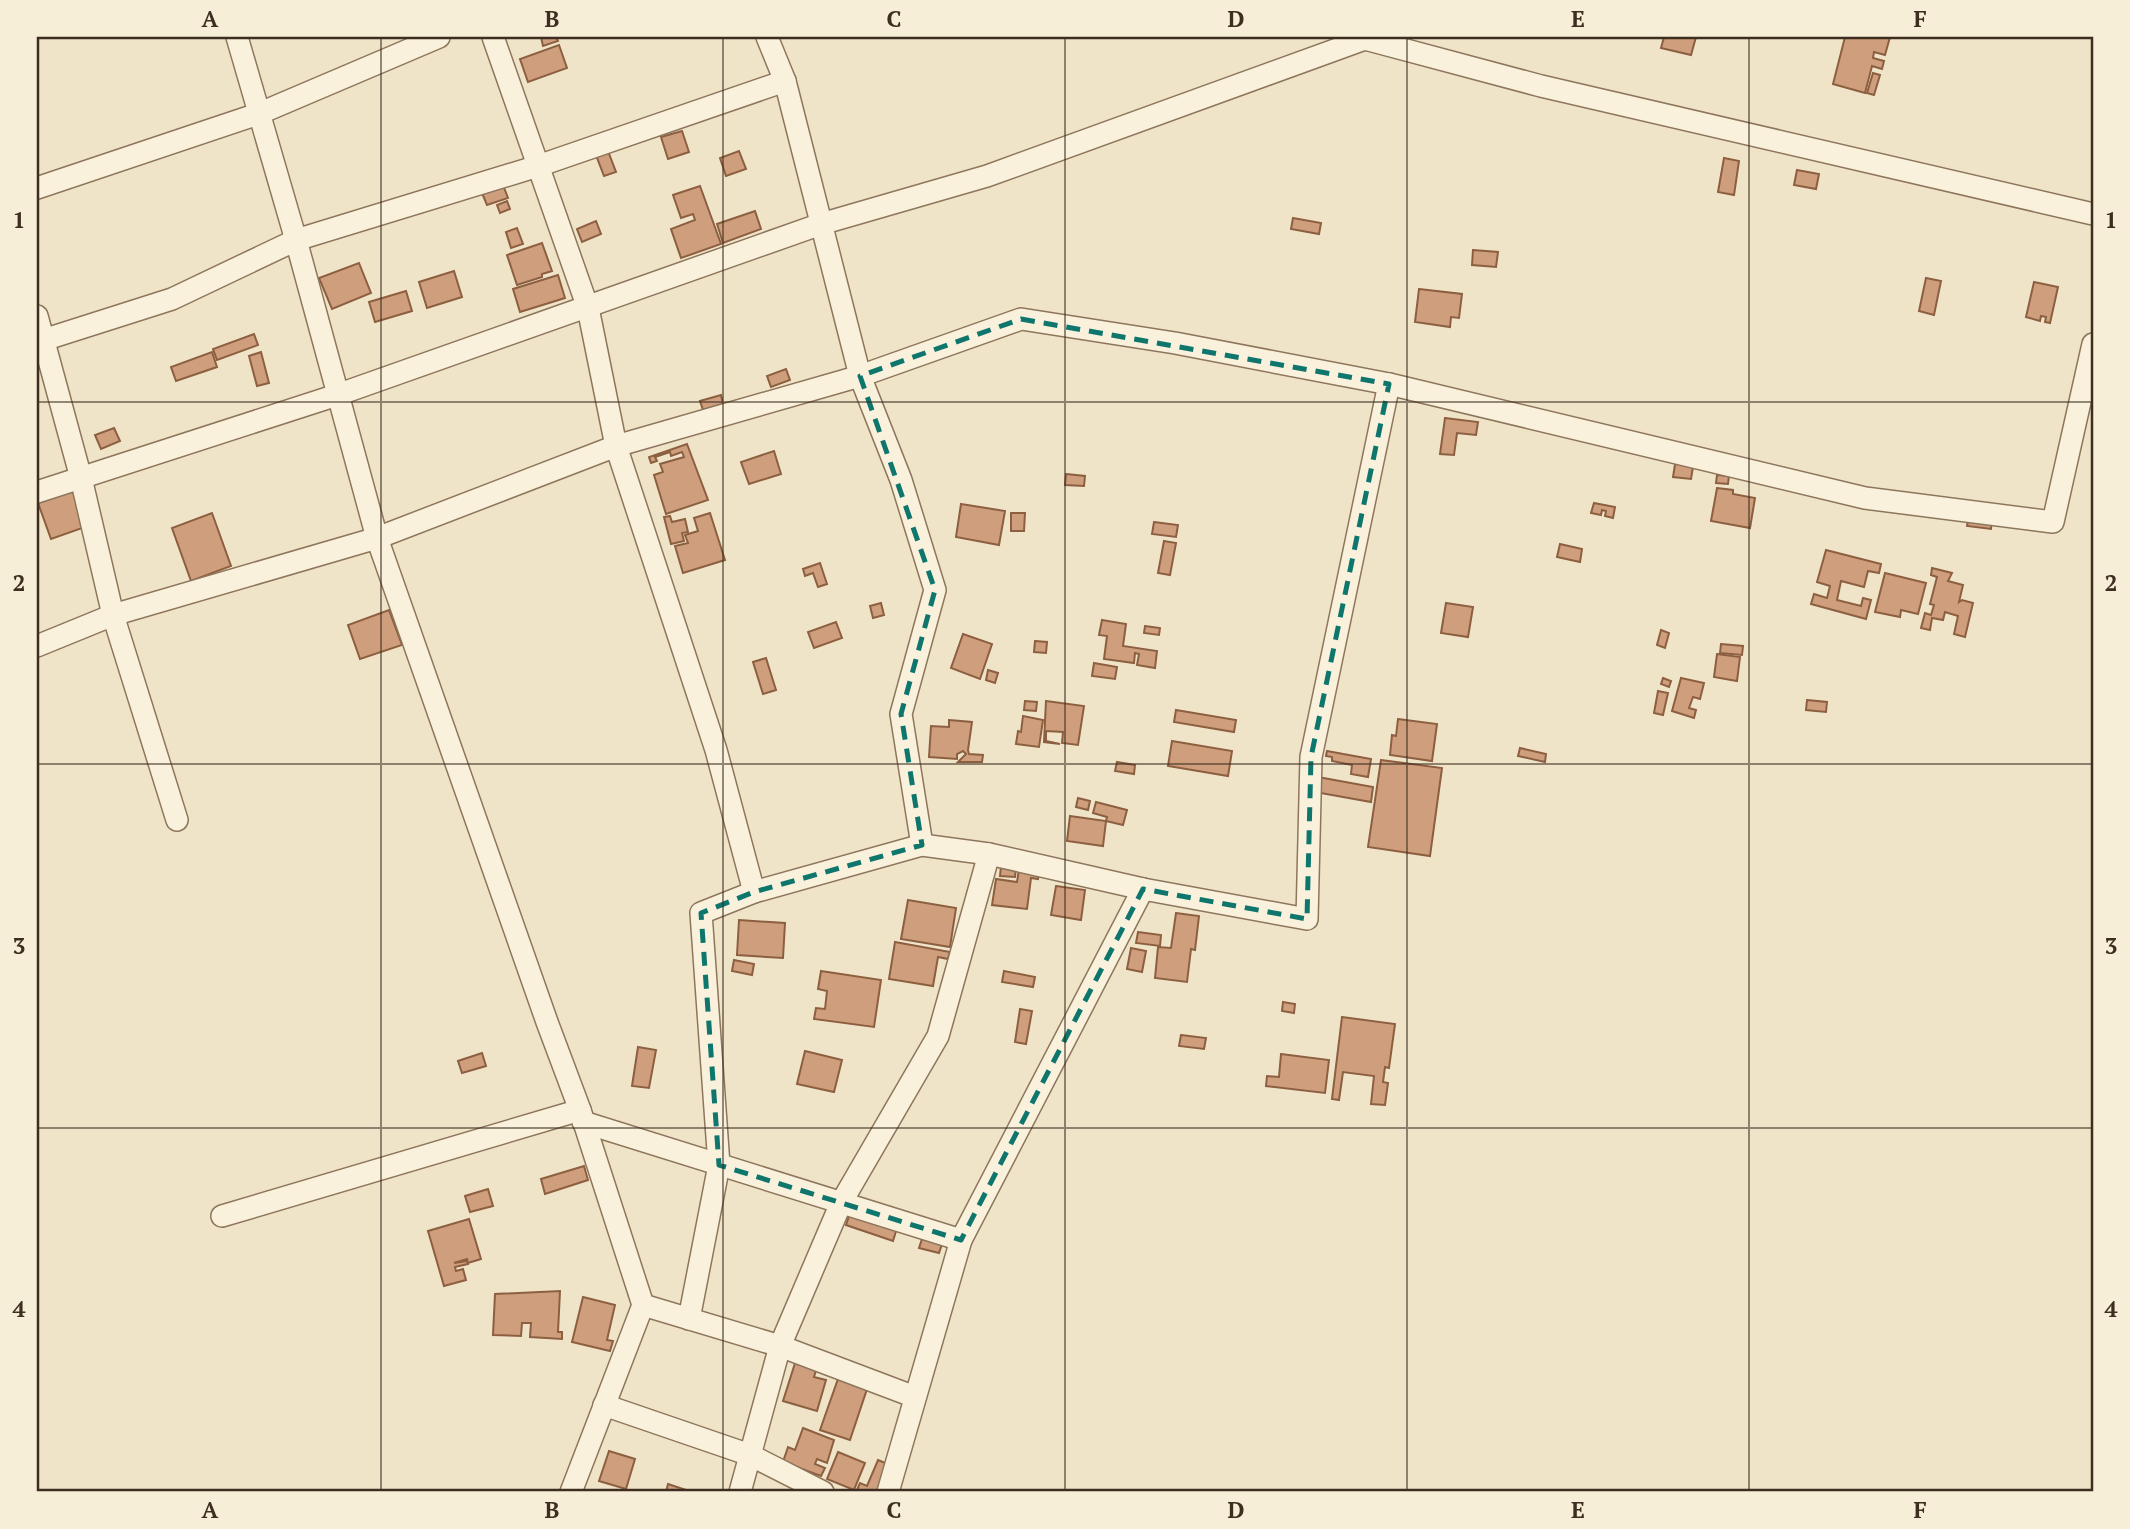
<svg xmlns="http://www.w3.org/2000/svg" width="2130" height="1529" font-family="'PT Serif',serif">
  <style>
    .building { fill: #cf9f7d; stroke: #8d5f41; stroke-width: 2 }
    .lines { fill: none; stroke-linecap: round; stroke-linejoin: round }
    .minor-casing { stroke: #8d765c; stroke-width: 24 }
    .minor { stroke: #faf1dc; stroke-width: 21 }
    .marked { fill: none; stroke: #0f766e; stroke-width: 5; stroke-dasharray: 14 9; stroke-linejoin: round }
    .grid { fill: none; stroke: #3d2e20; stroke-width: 2; stroke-opacity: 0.55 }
    .neatline { fill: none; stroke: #3d2e20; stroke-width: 2.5 }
    .grid-label { font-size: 23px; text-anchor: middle; font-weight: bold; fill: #3d2e20 }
  </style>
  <rect width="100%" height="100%" fill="#f0e4c8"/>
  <g class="building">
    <polygon points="541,37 556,37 558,41 543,46"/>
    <polygon points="1664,37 1696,37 1691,55 1661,48"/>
    <polygon points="1845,37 1890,37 1885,55 1874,52 1873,58 1884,61 1882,69 1872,66 1865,93 1833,84"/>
    <polygon points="559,45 567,68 528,82 520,59"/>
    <polygon points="1873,73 1880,75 1874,95 1867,93"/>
    <polygon points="682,131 689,152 668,159 661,137"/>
    <polygon points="608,151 616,172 604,176 596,155"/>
    <polygon points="739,151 746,169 726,176 720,158"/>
    <polygon points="1724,158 1739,161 1734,195 1718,192"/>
    <polygon points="1797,170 1819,174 1816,189 1794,185"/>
    <polygon points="503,185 508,198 487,205 482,193"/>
    <polygon points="700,186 721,244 681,258 671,229 695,220 693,214 681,218 673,195"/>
    <polygon points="507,201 510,209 500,213 497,205"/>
    <polygon points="755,211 761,229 723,243 717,224"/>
    <polygon points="1293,218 1321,223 1319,234 1291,229"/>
    <polygon points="596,221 601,234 582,242 577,229"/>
    <polygon points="517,228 523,244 511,248 506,232"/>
    <polygon points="542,243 552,271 542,274 542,277 517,285 507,255"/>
    <polygon points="1473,250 1498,252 1496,267 1472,265"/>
    <polygon points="359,263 371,293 332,309 319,278"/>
    <polygon points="454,271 462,297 427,308 419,282"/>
    <polygon points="558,275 565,298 520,312 513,289"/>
    <polygon points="1926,278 1941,281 1934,315 1919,311"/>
    <polygon points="2034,282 2058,287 2050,323 2045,322 2046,317 2041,316 2040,321 2026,317"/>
    <polygon points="1419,289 1462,294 1459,318 1451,317 1450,327 1415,322"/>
    <polygon points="406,291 412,311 375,322 369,302"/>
    <polygon points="254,334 258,345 217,360 213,349"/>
    <polygon points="212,352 217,367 176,381 171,367"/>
    <polygon points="261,352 269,383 257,386 249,356"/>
    <polygon points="786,369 790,380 771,387 767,376"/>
    <polygon points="721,395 723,404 703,410 700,401"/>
    <polygon points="1445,418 1478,422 1476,435 1457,433 1454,455 1440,454"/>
    <polygon points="114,428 120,441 101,449 95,435"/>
    <polygon points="687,444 708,500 666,514 654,475 663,472 660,464 684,457 682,452 671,456 670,452 655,457 657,461 651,463 649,457"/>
    <polygon points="774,451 781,474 749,484 741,462"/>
    <polygon points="1676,458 1694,461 1691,479 1673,477"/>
    <polygon points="1066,474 1085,476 1084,486 1065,485"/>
    <polygon points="1717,475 1729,476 1728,484 1716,483"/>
    <polygon points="1717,488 1733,490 1733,494 1755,498 1750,528 1711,521"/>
    <polygon points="75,490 88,526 51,539 38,503"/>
    <polygon points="1594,503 1615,507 1613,518 1605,516 1606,511 1602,510 1601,515 1591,513"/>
    <polygon points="961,504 1005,511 999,545 956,537"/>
    <polygon points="212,513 231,566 191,581 172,528"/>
    <polygon points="710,513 725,560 683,573 675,546 688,543 685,535 698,531 694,518"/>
    <polygon points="1011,513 1025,513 1024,531 1011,531"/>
    <polygon points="1969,514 1992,517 1991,529 1967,526"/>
    <polygon points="670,516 672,522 685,519 688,532 682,533 684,541 671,544 664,517"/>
    <polygon points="1154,522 1178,525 1176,537 1152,534"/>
    <polygon points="1164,541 1176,543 1170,575 1158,573"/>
    <polygon points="1560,544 1582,549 1580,562 1557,557"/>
    <polygon points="1826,550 1881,564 1879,573 1868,571 1864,587 1841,581 1837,600 1861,606 1863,598 1871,600 1866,619 1811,604 1814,594 1827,598 1830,586 1817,582"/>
    <polygon points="820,563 827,584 818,587 813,573 805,576 803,569"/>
    <polygon points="1932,568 1952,573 1948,581 1963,585 1959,602 1962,600 1973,603 1965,637 1954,634 1958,616 1945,612 1943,620 1932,618 1930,630 1921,628 1925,613 1931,615 1934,605 1930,604 1937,577 1931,575"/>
    <polygon points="1885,573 1926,583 1918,614 1901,610 1900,617 1875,612"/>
    <polygon points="881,603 884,615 873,618 870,606"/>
    <polygon points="1446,603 1473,607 1468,637 1441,633"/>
    <polygon points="389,610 402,645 360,659 348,625"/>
    <polygon points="1102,620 1126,624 1123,646 1157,651 1155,668 1137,665 1139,654 1135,653 1134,663 1104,659 1107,636 1099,635"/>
    <polygon points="836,622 842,638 814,648 808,632"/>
    <polygon points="1145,626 1160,628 1159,635 1144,633"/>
    <polygon points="1661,630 1669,633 1665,648 1657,645"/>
    <polygon points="963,634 992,644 980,679 951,668"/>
    <polygon points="1035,641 1047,642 1046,653 1034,652"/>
    <polygon points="1721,644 1743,646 1742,655 1720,653"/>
    <polygon points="1717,654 1740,657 1737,681 1714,677"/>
    <polygon points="766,658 776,690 763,694 753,662"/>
    <polygon points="1094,663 1117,667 1115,679 1092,676"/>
    <polygon points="988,670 998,673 995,683 986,680"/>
    <polygon points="1663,678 1671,681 1669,687 1661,684"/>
    <polygon points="1681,678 1704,683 1700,699 1693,697 1689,708 1696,710 1694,718 1672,711"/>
    <polygon points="1658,691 1668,693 1663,715 1654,713"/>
    <polygon points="1807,700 1827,702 1826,712 1806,710"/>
    <polygon points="1025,701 1037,702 1036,711 1024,710"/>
    <polygon points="1046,701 1084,706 1078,745 1062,743 1063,732 1046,731 1046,741 1060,744 1044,742"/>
    <polygon points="1176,710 1236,720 1234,732 1174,722"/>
    <polygon points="1023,716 1043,720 1039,747 1016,744 1018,731 1021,732"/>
    <polygon points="1398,719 1437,724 1432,761 1390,755 1392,735 1396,736"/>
    <polygon points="949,720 972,722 968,750 969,754 983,755 982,762 958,762 966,754 963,751 957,754 957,759 929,757 931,726 949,727"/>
    <polygon points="1172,741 1232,751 1228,776 1168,766"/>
    <polygon points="1520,748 1546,754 1545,762 1518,756"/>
    <polygon points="1327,751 1371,759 1368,777 1351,774 1352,765 1332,761 1332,757 1326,756"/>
    <polygon points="1381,760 1442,768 1430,856 1368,847"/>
    <polygon points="1117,762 1135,765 1134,774 1115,771"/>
    <polygon points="1318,777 1373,787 1371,802 1315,792"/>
    <polygon points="1078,798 1090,801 1088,810 1076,807"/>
    <polygon points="1096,802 1127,810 1123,825 1106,821 1107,817 1093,813"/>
    <polygon points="1070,816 1106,821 1103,846 1067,841"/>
    <polygon points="1001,866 1016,867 1015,877 1000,876"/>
    <polygon points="1019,869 1039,872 1038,879 1031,878 1027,909 992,905 996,879 1017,882"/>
    <polygon points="1056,886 1085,890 1081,920 1051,915"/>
    <polygon points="908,900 956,908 950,947 901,939"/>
    <polygon points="1176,913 1199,916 1195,950 1191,949 1187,982 1155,978 1158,947 1171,948"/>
    <polygon points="739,920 785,923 783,958 737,955"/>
    <polygon points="1138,932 1161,935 1160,946 1136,943"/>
    <polygon points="895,942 950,952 948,959 938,957 933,986 889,979"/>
    <polygon points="1131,948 1146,951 1142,972 1127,969"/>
    <polygon points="734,960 754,964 752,975 732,971"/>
    <polygon points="821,971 881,980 874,1027 814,1019 816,1008 825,1009 827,991 818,989"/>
    <polygon points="1004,971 1035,977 1033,987 1002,982"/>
    <polygon points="1283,1002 1295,1004 1294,1013 1282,1011"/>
    <polygon points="1020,1009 1032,1011 1026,1044 1015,1042"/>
    <polygon points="1342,1017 1395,1024 1389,1068 1385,1067 1383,1082 1388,1083 1385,1105 1371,1104 1374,1076 1343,1072 1339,1100 1332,1099"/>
    <polygon points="1181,1035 1206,1038 1204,1049 1179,1046"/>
    <polygon points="638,1047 656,1050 649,1088 632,1086"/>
    <polygon points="805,1051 842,1060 834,1092 797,1084"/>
    <polygon points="482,1053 486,1066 462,1073 458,1061"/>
    <polygon points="1281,1054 1329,1060 1325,1093 1266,1086 1267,1076 1279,1077"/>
    <polygon points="584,1166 588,1180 545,1194 541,1179"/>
    <polygon points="488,1189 493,1206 470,1212 465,1196"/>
    <polygon points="850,1213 897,1228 893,1241 846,1225"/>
    <polygon points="469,1219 481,1259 468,1263 467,1259 454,1263 467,1261 468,1264 455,1267 456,1271 463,1269 466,1280 444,1286 428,1231"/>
    <polygon points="922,1239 942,1244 939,1253 919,1248"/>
    <polygon points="560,1291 558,1332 562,1332 562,1339 530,1337 531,1323 522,1323 521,1336 493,1335 495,1294"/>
    <polygon points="583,1297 615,1305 607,1340 613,1341 610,1351 572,1342"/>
    <polygon points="796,1360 817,1367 814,1377 826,1380 817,1411 783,1401"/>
    <polygon points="839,1376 868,1386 850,1440 820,1430"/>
    <polygon points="803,1428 834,1440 827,1463 817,1459 815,1464 825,1468 821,1476 783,1462 788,1447 795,1450"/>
    <polygon points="609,1451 635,1459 626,1489 599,1481"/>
    <polygon points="838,1452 865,1463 854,1490 827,1479"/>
    <polygon points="878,1460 890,1465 881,1492 856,1492 860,1483 867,1486"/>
    <polygon points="668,1484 692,1492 693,1492 666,1492"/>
  </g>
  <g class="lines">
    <defs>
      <g id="minor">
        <polyline points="237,37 296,240 377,538 547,1022 580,1110 643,1305 571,1492"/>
        <polyline points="493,37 588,308 616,446 716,750 754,892 701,913 719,1165 689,1319"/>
        <polyline points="767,37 785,81 860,376 901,480 935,590 901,714 922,845"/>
        <polyline points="37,188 258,114 439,37"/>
        <polyline points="37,316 81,478 113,615 177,820"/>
        <polyline points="37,342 172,299 296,240 538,166 785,81"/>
        <polyline points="37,492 337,395 821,224 987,176 1365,39 1541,86 2093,214"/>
        <polyline points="37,646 113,615 377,538 616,446 860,376 1021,319 1175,343 1389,384 1865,498 2053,522 2093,344"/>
        <polyline points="754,892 922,845 989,854 1143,889 1307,919 1311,757 1389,384"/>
        <polyline points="583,1122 961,1240"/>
        <polyline points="222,1216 580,1110"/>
        <polyline points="643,1305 780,1346 915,1397"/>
        <polyline points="604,1405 750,1455 823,1492"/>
        <polyline points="740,1492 780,1346 841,1203 938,1036 989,854"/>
        <polyline points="888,1492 961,1240 1143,889"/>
      </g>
    </defs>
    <use href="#minor" class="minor-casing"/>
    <use href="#minor" class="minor"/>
  </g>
  <path class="marked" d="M1021,319l368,65 -78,373 -4,162 -164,-30 -182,351 -242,-75 -18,-252 53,-21 168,-47 -21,-131 34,-124 -75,-214z"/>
  <path class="grid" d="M381,37v1455M723,37v1455M1065,37v1455M1407,37v1455M1749,37v1455M37,402h2056M37,764h2056M37,1128h2056"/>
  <rect width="2130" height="1529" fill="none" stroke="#f7eed8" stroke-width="77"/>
  <rect x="38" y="38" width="2054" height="1452" class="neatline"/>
  <g class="grid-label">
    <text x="210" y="27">A</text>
    <text x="552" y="27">B</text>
    <text x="894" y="27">C</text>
    <text x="1236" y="27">D</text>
    <text x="1578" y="27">E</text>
    <text x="1920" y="27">F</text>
    <text x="19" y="228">1</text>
    <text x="2111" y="228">1</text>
    <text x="19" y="591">2</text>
    <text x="2111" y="591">2</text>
    <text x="19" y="954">3</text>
    <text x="2111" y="954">3</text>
    <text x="19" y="1317">4</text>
    <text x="2111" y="1317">4</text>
    <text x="210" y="1518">A</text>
    <text x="552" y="1518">B</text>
    <text x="894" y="1518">C</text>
    <text x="1236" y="1518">D</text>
    <text x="1578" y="1518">E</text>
    <text x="1920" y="1518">F</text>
  </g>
</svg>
